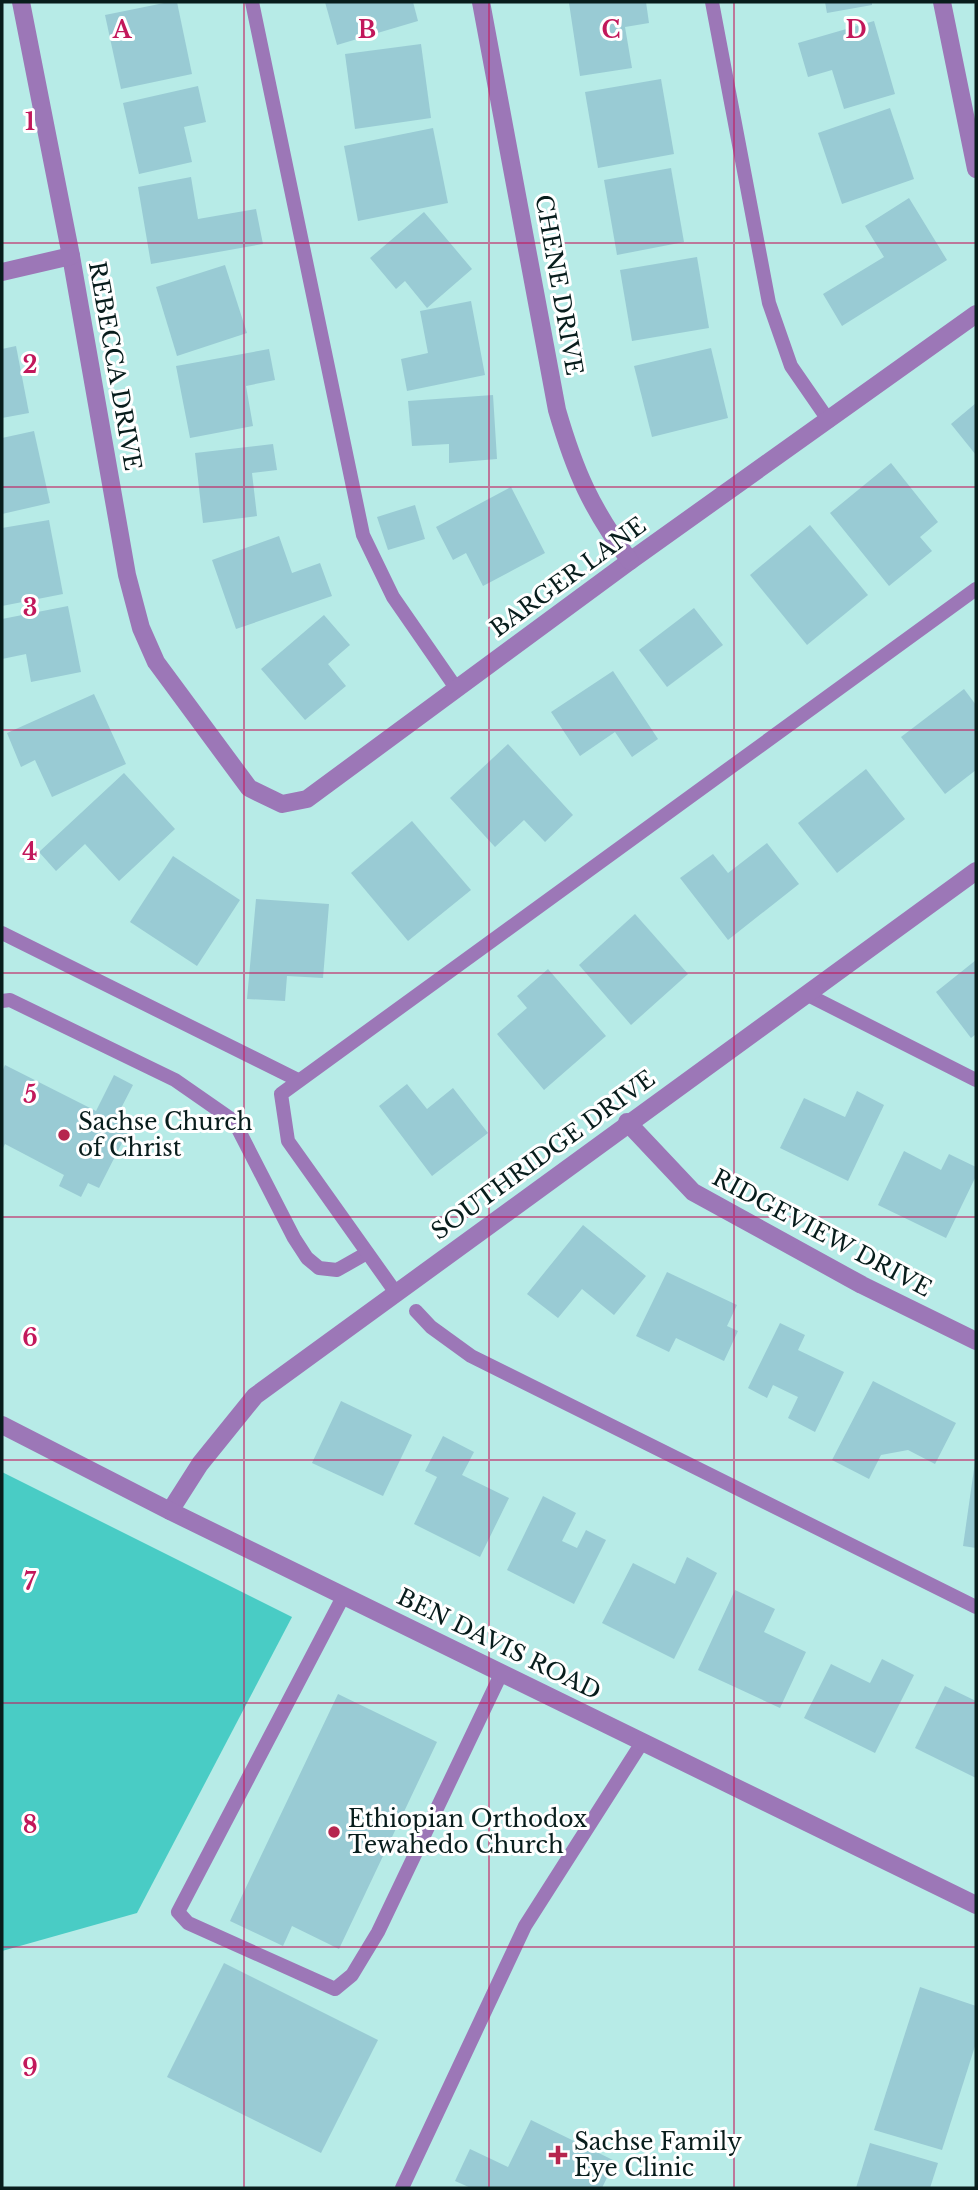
<svg xmlns="http://www.w3.org/2000/svg" width="978" height="2190" font-family="'Libre Baskerville',serif">
  <style>
    .green { fill: #49ccc5 }
    .building { fill: #99cbd4 }
    .lines { fill: none; stroke-linecap: round; stroke-linejoin: round }
    .service { stroke: #9c77b7; stroke-width: 14 }
    .minor { stroke: #9c77b7; stroke-width: 18 }
    .tertiary { stroke: #9c77b7; stroke-width: 18 }
    .grid { fill: none; stroke: #c2185b; stroke-width: 2; stroke-opacity: 0.55 }
    .poi-dot { fill: #b6254e; stroke: #fff; stroke-width: 2.5 }
    .labels { text-anchor: middle; stroke-width: 6; stroke-linejoin: round; paint-order: stroke }
    .street-label { font-size: 23px; fill: #081d1c; stroke: #fff }
    .poi-label { font-size: 23px; fill: #081d1c; stroke: #fff; text-anchor: start }
    .grid-label { font-size: 23px; text-anchor: middle; font-weight: bold; fill: #c2185b; stroke: #fff; stroke-width: 6; stroke-linejoin: round; paint-order: stroke }
  </style>
  <rect width="100%" height="100%" fill="#b7ebe7"/>
  <polygon class="green" points="2,1472 292,1617 137,1913 2,1951"/>
  <g class="building">
    <polygon points="169,2 177,2 192,74 121,89 105,15"/>
    <polygon points="325,2 413,2 418,21 337,45"/>
    <polygon points="575,2 646,2 649,23 625,27 632,68 580,76 569,3"/>
    <polygon points="825,2 872,2 872,5 827,13"/>
    <polygon points="874,21 895,94 844,109 832,70 808,77 798,43"/>
    <polygon points="421,44 431,118 355,129 345,54"/>
    <polygon points="661,79 674,154 598,168 585,92"/>
    <polygon points="198,86 206,122 184,127 192,162 139,174 123,103"/>
    <polygon points="890,108 914,179 842,204 818,133"/>
    <polygon points="433,128 448,203 358,221 344,146"/>
    <polygon points="671,168 684,242 617,255 604,180"/>
    <polygon points="191,177 198,219 256,209 263,244 151,264 138,187"/>
    <polygon points="909,198 947,260 842,326 823,294 884,257 865,226"/>
    <polygon points="424,212 472,269 427,308 405,281 396,289 370,258"/>
    <polygon points="697,257 709,328 632,341 620,270"/>
    <polygon points="225,265 247,333 177,356 156,287"/>
    <polygon points="471,301 485,375 407,391 401,359 428,353 420,311"/>
    <polygon points="16,346 29,413 2,418 2,349"/>
    <polygon points="711,348 728,418 652,437 634,366"/>
    <polygon points="269,349 275,380 246,386 253,426 190,438 176,366"/>
    <polygon points="493,395 497,459 449,463 449,444 412,446 408,401"/>
    <polygon points="976,403 976,455 951,424"/>
    <polygon points="34,431 50,503 2,514 2,438"/>
    <polygon points="273,444 277,470 252,473 257,516 203,523 195,453"/>
    <polygon points="891,463 938,522 920,537 932,551 889,586 830,513"/>
    <polygon points="511,487 545,553 483,586 466,553 453,560 436,527"/>
    <polygon points="415,505 425,539 388,550 377,517"/>
    <polygon points="49,520 63,594 2,606 2,528"/>
    <polygon points="810,525 868,595 807,645 750,575"/>
    <polygon points="279,536 292,573 320,563 332,596 236,629 212,560"/>
    <polygon points="68,606 81,672 31,682 26,654 2,659 2,619"/>
    <polygon points="694,608 723,645 667,687 639,650"/>
    <polygon points="324,615 350,645 328,664 346,686 305,720 261,669"/>
    <polygon points="613,671 658,739 632,757 615,732 580,756 551,712"/>
    <polygon points="964,689 976,705 976,770 945,794 901,737"/>
    <polygon points="94,694 126,764 52,797 35,760 21,767 7,733"/>
    <polygon points="508,744 573,815 545,842 524,820 495,847 450,798"/>
    <polygon points="866,769 905,819 837,873 798,823"/>
    <polygon points="124,773 175,829 119,881 85,844 56,871 39,852"/>
    <polygon points="412,821 471,890 408,941 351,873"/>
    <polygon points="767,843 799,884 728,940 680,878 713,854 728,873"/>
    <polygon points="173,856 240,900 197,966 130,922"/>
    <polygon points="256,899 329,904 323,978 287,976 285,1001 247,999"/>
    <polygon points="635,914 688,974 631,1025 579,965"/>
    <polygon points="976,960 976,1034 971,1038 936,992"/>
    <polygon points="548,969 606,1036 544,1090 497,1034 527,1008 517,996"/>
    <polygon points="5,1065 96,1111 114,1075 133,1085 116,1118 131,1125 99,1188 88,1183 81,1197 59,1186 64,1175 5,1144 2,1150 2,1072"/>
    <polygon points="407,1084 427,1109 453,1088 488,1133 432,1176 379,1106"/>
    <polygon points="857,1091 884,1105 848,1181 780,1148 804,1098 845,1117"/>
    <polygon points="904,1151 941,1170 949,1154 976,1167 976,1176 946,1238 878,1205"/>
    <polygon points="583,1225 646,1276 614,1315 582,1289 558,1318 527,1294"/>
    <polygon points="667,1272 737,1305 727,1326 738,1331 724,1361 676,1338 669,1352 636,1336"/>
    <polygon points="780,1323 805,1335 798,1350 844,1372 815,1432 788,1418 798,1397 773,1385 767,1398 748,1388"/>
    <polygon points="873,1381 956,1423 935,1464 908,1450 881,1455 869,1479 832,1460"/>
    <polygon points="341,1401 412,1435 383,1496 312,1463"/>
    <polygon points="443,1436 474,1452 462,1475 509,1498 480,1557 414,1524 437,1477 425,1471"/>
    <polygon points="975,1462 976,1462 976,1548 963,1546"/>
    <polygon points="543,1496 576,1513 562,1541 577,1548 586,1530 606,1540 574,1604 507,1570"/>
    <polygon points="687,1557 717,1573 674,1659 602,1623 633,1563 675,1584"/>
    <polygon points="735,1590 775,1609 764,1632 806,1652 780,1708 698,1670"/>
    <polygon points="882,1659 914,1675 875,1753 804,1718 831,1664 870,1683"/>
    <polygon points="945,1686 976,1701 976,1778 915,1748"/>
    <polygon points="338,1694 437,1742 339,1949 292,1926 283,1946 230,1921"/>
    <polygon points="224,1963 378,2040 321,2153 167,2077"/>
    <polygon points="920,1987 976,2006 976,2043 942,2150 874,2130"/>
    <polygon points="531,2120 615,2161 602,2188 471,2188 455,2181 470,2149 508,2167"/>
    <polygon points="870,2143 938,2163 930,2188 856,2188"/>
  </g>
  <g class="lines">
    <g class="service">
      <polyline points="252,2 363,535 393,597 456,688"/>
      <polyline points="712,2 769,303 791,366 829,421"/>
      <polyline points="2,933 298,1080"/>
      <polyline points="806,994 976,1080"/>
      <polyline points="2,1001 10,1000 175,1080 234,1121 294,1238 307,1258 319,1268 337,1270 367,1253"/>
      <polyline points="396,1293 288,1141 281,1094 976,589"/>
      <polyline points="416,1311 431,1327 471,1356 976,1607"/>
      <polyline points="344,1595 178,1912 188,1923 335,1989 352,1975 378,1932 502,1672"/>
      <polyline points="402,2188 525,1926 643,1741"/>
    </g>
    <g class="minor">
      <polyline points="21,2 71,256 127,575 141,628 156,662 249,788 282,804 307,799 630,561 976,314"/>
      <path d="M481,2l76,408c18,62 34,98 73,151"/>
      <polyline points="942,2 976,169"/>
      <polyline points="2,272 71,256"/>
      <polyline points="627,1122 693,1192 862,1285 976,1341"/>
      <polyline points="170,1511 200,1464 255,1396 976,871"/>
    </g>
    <polyline class="tertiary" points="2,1425 170,1511 976,1905"/>
  </g>
  <path class="grid" d="M244,2v2186M489,2v2186M734,2v2186M2,243h974M2,487h974M2,730h974M2,973h974M2,1217h974M2,1460h974M2,1703h974M2,1947h974"/>
  <g class="poi-dot">
    <circle cx="64" cy="1135" r="7"/>
    <circle cx="334" cy="1832" r="7"/>
    <path d="M554.5 2144.5h7v7h7v7h-7v7h-7v-7h-7v-7h7z"/>
  </g>
  <g class="labels">
    <g class="street-label">
      <text transform="translate(559 285) rotate(80)" y="8">CHENE DRIVE</text>
      <text transform="translate(115 366) rotate(80)" y="8">REBECCA DRIVE</text>
      <text transform="translate(568 577) rotate(-36)" y="8">BARGER LANE</text>
      <text transform="translate(543 1155) rotate(-36)" y="8">SOUTHRIDGE DRIVE</text>
      <text transform="translate(822 1233) rotate(28)" y="8">RIDGEVIEW DRIVE</text>
      <text transform="translate(499 1644) rotate(26)" y="8">BEN DAVIS ROAD</text>
    </g>
    <g class="poi-label">
      <text x="78" y="1130">Sachse Church<tspan x="78" dy="26">of Christ</tspan></text>
      <text x="348" y="1827">Ethiopian Orthodox<tspan x="348" dy="26">Tewahedo Church</tspan></text>
      <text x="574" y="2150">Sachse Family<tspan x="574" dy="26">Eye Clinic</tspan></text>
    </g>
  </g>
  <g class="grid-label">
    <text x="122" y="38">A</text>
    <text x="367" y="38">B</text>
    <text x="611" y="38">C</text>
    <text x="856" y="38">D</text>
    <text x="30" y="130">1</text>
    <text x="30" y="373">2</text>
    <text x="30" y="616">3</text>
    <text x="30" y="860">4</text>
    <text x="30" y="1103">5</text>
    <text x="30" y="1346">6</text>
    <text x="30" y="1590">7</text>
    <text x="30" y="1833">8</text>
    <text x="30" y="2076">9</text>
  </g>
  <rect width="978" height="2190" fill="none" stroke="#081d1c" stroke-width="7"/>
</svg>
